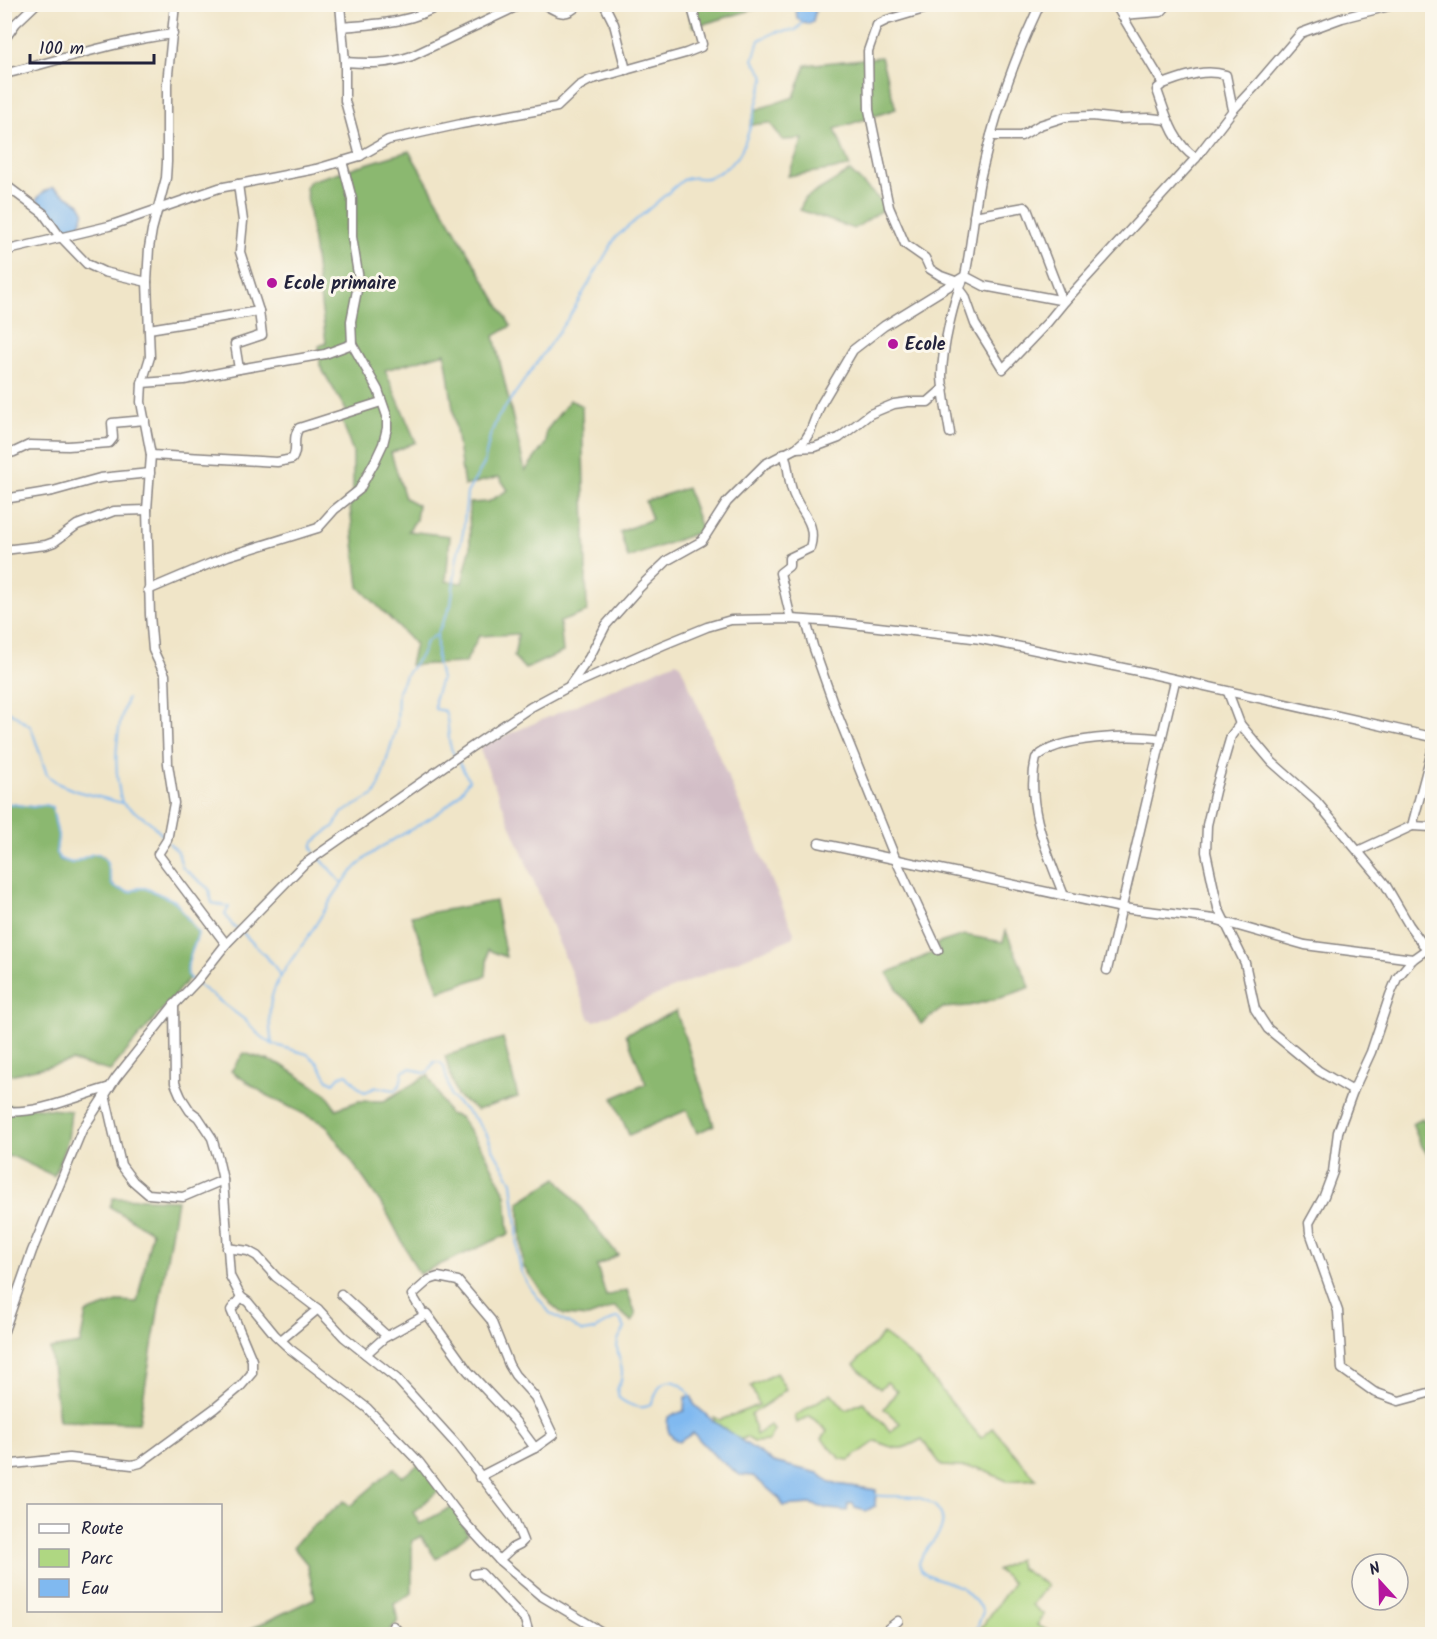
<svg xmlns="http://www.w3.org/2000/svg" width="1437" height="1639" font-family="Kalam,sans-serif">
  <style>
    .industrial { fill: #d2bdc6 }
    .green { fill: #afd782; stroke: #687c5e; stroke-width: 1.5 }
    .forest { fill: #8bb870; stroke: #566d56; stroke-width: 1.5; fill-rule: evenodd }
    .water { fill: #80b9f0; stroke: #516e96; stroke-width: 1.5 }
    .lines { fill: none; stroke-linecap: round; stroke-linejoin: round }
    .stream { stroke: #80b9f0; stroke-width: 2 }
    .minor-casing { stroke: #898482; stroke-width: 11 }
    .minor { stroke: #fff; stroke-width: 8 }
    .poi-dot { fill: #b5179e; stroke: #fbf7ec; stroke-width: 2 }
    .labels { text-anchor: middle; stroke-width: 6; stroke-linejoin: round; paint-order: stroke }
    .poi-label { font-size: 18px; font-weight: bold; fill: #22223b; stroke: #fbf7ec; text-anchor: start }
  </style>
  <rect width="100%" height="100%" fill="#fbf7ec"/>
  <filter id="ink" filterUnits="userSpaceOnUse"><feTurbulence type="fractalNoise" baseFrequency=".0167" numOctaves="2"/><feDisplacementMap in="SourceGraphic" scale="12" xChannelSelector="R" yChannelSelector="G"/><feConvolveMatrix kernelMatrix="1 2 1 2 8 2 1 2 1" color-interpolation-filters="sRGB"/></filter>
  <filter id="wash" filterUnits="userSpaceOnUse"><feTurbulence type="fractalNoise" baseFrequency=".008" numOctaves="4" result="noise"/><feDisplacementMap in="SourceGraphic" scale="24" xChannelSelector="R" yChannelSelector="G"/><feGaussianBlur stdDeviation="1.35" result="paint"/><feColorMatrix in="noise" values="0 0 0 0 0 0 0 0 0 0 0 0 0 0 0 0 0 1.4 0 .05"/><feComposite in="paint" operator="in"/></filter>
  <g filter="url(#wash)">
    <rect width="100%" height="100%" fill="#f0e5c8"/>
    <polygon class="industrial" points="676,662 680,664 794,933 792,938 595,1021 590,1019 480,750 481,746"/>
    <g class="green">
      <path d="M883,1334l33,26 65,78 12,-10 43,51 -29,2 -29,-13 -36,-2 -20,-27c-21,12 -24,12 -46,2l-27,19 -8,-1 -19,-20 5,-8 -17,-15 -13,7 -2,-7 36,-23 15,17 17,-8 28,30 9,-9 -16,-14 13,-18 -10,-9 -7,7 -26,-24z"/>
      <polygon points="776,1373 786,1389 773,1400 751,1414 756,1435 770,1425 774,1430 768,1441 754,1442 746,1437 740,1440 714,1421 714,1417 720,1420 759,1405 751,1386"/>
      <polygon points="1018,1559 1020,1568 1047,1585 1032,1605 1044,1615 1037,1625 1054,1634 969,1634 979,1631 1013,1583 997,1570"/>
    </g>
    <g class="forest">
      <polygon points="686,5 769,5 693,27"/>
      <polygon points="881,57 896,109 835,129 850,167 788,176 803,139 783,140 770,123 750,125 755,110 794,97 806,65"/>
      <path d="M409,151l102,175 -17,10 31,135 21,-28v-12l24,-31 12,6 5,206 -27,10 3,30 -38,17 -11,-12 4,-23 -39,2 -14,27 -55,2 5,-21 -56,-57 -10,-89 4,-4v-41l-12,-36 5,-7 -26,-44 -1,-20 7,-3 -20,-155 4,-7zM445,353l19,133 35,-9 9,13 -20,12 -19,1 1,46 -8,34 -16,-2 4,-45 -42,-5 8,-11 2,-15 -13,-7 -14,-45 25,-11 -31,-72z"/>
      <polygon points="850,171 887,207 854,229 800,210 804,199"/>
      <polygon points="687,488 702,531 628,558 620,532 652,519 645,501"/>
      <path d="M5,803l28,4 12,-2 7,2 6,29 -2,17 4,7 12,3 21,-9 10,2 3,4 6,24 4,4 14,4 9,-4h6l30,13 23,32c-3,14 -15,32 -9,45l-79,93 -38,-10 -67,15z"/>
      <polygon points="495,901 506,957 488,950 486,976 439,991 411,916"/>
      <polygon points="1006,931 1030,987 1007,996 969,1006 943,1008 921,1024 887,973 932,953 940,954 936,944 964,935 1003,942"/>
      <polygon points="676,1011 714,1125 697,1133 687,1110 629,1135 613,1098 646,1084 626,1034"/>
      <polygon points="503,1038 518,1097 477,1110 457,1096 445,1056"/>
      <polygon points="244,1053 280,1064 327,1094 336,1109 359,1101 384,1101 428,1075 449,1114 460,1117 485,1153 506,1195 509,1234 419,1274 385,1209 326,1125 268,1096 231,1071"/>
      <polygon points="4,1105 71,1111 68,1139 54,1176 14,1157 5,1156"/>
      <polygon points="1422,1118 1432,1129 1432,1161 1421,1145 1412,1124"/>
      <polygon points="557,1178 618,1255 597,1266 606,1296 627,1290 636,1315 632,1322 615,1307 588,1317 564,1315 551,1304 523,1266 519,1202"/>
      <polygon points="113,1198 177,1200 139,1423 59,1421 50,1349 80,1344 86,1313 120,1301 137,1302 152,1232 110,1207"/>
      <polygon points="422,1462 442,1488 413,1512 420,1524 453,1506 468,1534 436,1559 421,1536 412,1541 412,1593 394,1604 398,1621 387,1634 240,1634 315,1598 307,1564 293,1547 303,1535 344,1501 350,1506 394,1468 402,1477"/>
    </g>
    <g class="water">
      <polygon points="799,5 817,5 813,21 809,24 803,23 797,18 796,9"/>
      <polygon points="53,187 80,204 84,211 79,229 65,232 39,203 37,199 42,193"/>
      <path d="M685,1397h7l2,7 19,17 60,41 45,11 12,10 46,7 -1,16 -9,5 -11,-3 -2,-5 -5,1 -1,7 -18,-2 -19,-5 -27,2 -3,-7 -27,-23 -13,-1 -24,-18 -23,-24 -14,9c-11,-6 -13,-13 -11,-25l16,-6z"/>
    </g>
    <g class="lines">
      <g class="stream">
        <path d="M127,699c-12,32 -14,71 -5,104l28,19 15,16"/>
        <polyline points="6,709 31,727 47,775 59,784 76,791 122,803"/>
        <path d="M455,756c-10,-15 -4,-28 -10,-45l-10,-2v-12l6,-18 -4,-17v-28l14,-29 6,-48 6,-24 4,-40 17,-29 6,-28 7,-17 72,-102 47,-80 67,-57c13,-6 18,1 27,-3 10,-4 23,-13 29,-22 12,-21 17,-53 25,-75l-1,-6 -10,-14 6,-20 17,-8 20,-2 8,-9"/>
        <path d="M4,803l29,4 12,-2 7,2 6,29 -2,17 4,6 12,4 21,-9h6l7,6 6,25 4,3 14,4 9,-4h6l30,13 23,32c-3,14 -15,32 -9,45l56,42 13,14 14,10 35,10 10,8 11,18 6,3 6,-7 7,-2 14,16 4,2 12,-5 18,3 5,-5 3,-14 8,-3 12,5 5,-1 6,-10h6l4,5 7,30 25,23 10,13 7,16 19,33 5,44 1,29 3,16 7,14 22,28 33,19 11,-2 22,-12h3l6,10c-2,4 -6,8 -7,13 -5,15 12,29 -1,47l2,10c9,7 26,15 34,3 3,-5 4,-13 9,-17 12,-8 26,3 28,15"/>
        <polyline points="169,843 178,852 182,867 209,889 212,903 229,907 225,914 232,925 238,929"/>
        <polyline points="314,852 312,847 314,842 334,826 342,813 374,795 379,786 397,725 398,691 405,676 421,655 426,642 437,634"/>
        <polyline points="318,856 342,883"/>
        <polyline points="243,933 273,964 281,977"/>
        <path d="M272,1044c-3,-17 -4,-38 2,-54 7,-18 21,-35 32,-50 18,-27 34,-60 59,-81 33,-28 81,-39 104,-79l-11,-19"/>
        <path d="M874,1495c22,4 51,-5 65,16 5,7 4,15 0,22 -6,11 -18,19 -20,31l2,6 7,5 33,12 20,20 2,5 -7,18 2,4"/>
      </g>
    </g>
  </g>
  <g filter="url(#ink)">
    <g class="lines">
      <defs>
        <g id="minor">
          <polyline points="175,4 167,84 167,162 166,178 152,230 149,248 147,282 150,357 142,383 141,402 151,455 147,510 150,615 153,650 165,675 168,764 174,803 167,840 158,854 226,944"/>
          <polyline points="340,4 345,62 345,101 360,156"/>
          <path d="M544,4c14,9 22,14 35,0"/>
          <polyline points="604,4 614,24 626,70"/>
          <polyline points="941,4 887,20 877,25 868,51 869,110 889,207 905,244 925,258 930,269 941,276 955,281"/>
          <path d="M1115,4l48,80 -5,4 -1,2c9,25 16,53 39,68"/>
          <polyline points="1122,15 1161,12 1168,4"/>
          <path d="M342,27c33,-3 71,-4 99,-23"/>
          <polyline points="4,40 16,23 36,4"/>
          <path d="M345,62c24,2 44,2 67,-6l110,-52"/>
          <path d="M4,74c57,-14 111,-33 169,-40"/>
          <polyline points="1233,110 1259,82 1301,33 1342,18 1397,4"/>
          <polyline points="991,136 1021,136 1040,125 1065,117 1092,116 1119,119 1150,118 1168,120"/>
          <polyline points="4,184 43,213 58,234 87,264 104,272 147,282"/>
          <polyline points="974,216 1025,207 1027,209 1062,300"/>
          <polyline points="4,251 109,226 219,188 316,169 360,156 388,140 461,124 557,107 579,86 590,80 686,53 701,47 702,44 691,4"/>
          <polyline points="959,288 965,296 975,324 1003,369 1047,323 1065,301"/>
          <polyline points="149,329 259,311"/>
          <polyline points="239,369 325,354 352,344"/>
          <polyline points="142,383 184,380 239,369 235,344 262,335 259,311 240,252 243,221 238,184"/>
          <path d="M950,433c-3,-19 -7,-38 -8,-57 0,-25 11,-78 23,-100l19,10 81,15 131,-143 37,-48 -7,-35c-22,-7 -43,2 -63,9"/>
          <polyline points="796,448 815,447 839,438 870,414 894,404 908,402 928,402 944,388"/>
          <path d="M784,453c5,14 4,25 8,37 7,23 26,31 18,58l-21,10v8l-9,7 11,46"/>
          <polyline points="4,454 14,452 29,445 68,446 109,443 113,438 112,423 145,420"/>
          <path d="M151,455l126,7 15,-3c7,-9 -1,-21 7,-31l82,-26"/>
          <polyline points="4,499 53,491 100,478 150,473"/>
          <polyline points="4,550 46,545 54,542 77,525 114,511 147,510"/>
          <polyline points="148,590 228,556 318,528 334,510 359,490 375,461 383,444 387,428 387,416 378,390 352,344 351,321 359,280 352,237 352,199 342,161"/>
          <polyline points="806,621 813,646 836,711 896,860 938,950"/>
          <path d="M570,685l19,-27 17,-33 33,-37 29,-28 34,-19 25,-39 38,-38 31,-16 9,-8 5,-8 10,-26 33,-56 31,-24 81,-50c7,-33 9,-68 16,-101 13,-58 33,-116 59,-171"/>
          <polyline points="1228,692 1240,724 1272,762 1316,801 1385,884 1409,925 1432,957"/>
          <polyline points="1240,724 1231,736 1215,791 1207,825 1206,852 1218,908 1245,963 1255,1009 1268,1029 1319,1071 1353,1091"/>
          <polyline points="1412,826 1432,827"/>
          <polyline points="819,843 1122,908 1214,919 1305,945 1413,959"/>
          <polyline points="1358,851 1412,826 1432,751"/>
          <path d="M1064,896c-17,-44 -39,-90 -28,-138 22,-22 96,-24 126,-19"/>
          <polyline points="1427,949 1413,959 1397,978 1390,995 1371,1052 1353,1091 1338,1132 1333,1172 1324,1196 1309,1223 1310,1232 1338,1311 1342,1369 1374,1392 1399,1401 1432,1392"/>
          <polyline points="1107,970 1175,681"/>
          <polyline points="174,1005 175,1083 181,1097 190,1111 198,1117 212,1138 218,1158 223,1180 230,1276 241,1297 248,1302 275,1335 290,1349 367,1408 419,1462 466,1524 499,1560 540,1595 605,1634"/>
          <polyline points="105,1095 121,1165 133,1181 148,1194 183,1197 223,1180"/>
          <path d="M4,1111c33,4 74,-15 106,-24"/>
          <polyline points="227,1248 248,1251 257,1256 276,1277 318,1309 344,1337 397,1379 456,1444 514,1519 523,1541 520,1544 512,1548 499,1560"/>
          <polyline points="341,1294 387,1336"/>
          <polyline points="424,1315 412,1295 429,1280 438,1277 458,1281 491,1320 509,1365 515,1375 535,1397 553,1435 535,1448 479,1477"/>
          <polyline points="4,1331 32,1251 82,1130 116,1078 174,1005 197,981 226,944 303,865 470,748 531,707 570,686 663,645 707,627 731,620 791,619 835,622 981,639 1143,672 1432,737"/>
          <polyline points="281,1340 318,1309"/>
          <polyline points="366,1354 384,1338 427,1314 468,1371 515,1421 535,1448"/>
          <polyline points="4,1465 69,1458 132,1465 140,1463 215,1408 240,1387 252,1373 252,1360 231,1310 241,1297"/>
          <polyline points="474,1574 481,1573 525,1620 529,1634"/>
          <polyline points="393,1626 401,1634"/>
          <polyline points="881,1634 898,1621"/>
        </g>
      </defs>
      <use href="#minor" class="minor-casing"/>
      <use href="#minor" class="minor"/>
    </g>
  </g>
  <g class="poi-dot">
    <circle cx="272" cy="283" r="6"/>
    <circle cx="893" cy="344" r="6"/>
  </g>
  <g class="labels">
    <g class="poi-label">
      <text x="284" y="289">Ecole primaire</text>
      <text x="905" y="350">Ecole</text>
    </g>
  </g>
  <rect width="1437" height="1639" fill="none" stroke="#fbf7ec" stroke-width="24"/>
  <rect x="27" y="1504" width="195" height="108" fill="#fbf7ec" stroke="#a4a2a5" stroke-width="1.5"/>
  <rect x="39" y="1524" width="30" height="9" fill="#ffffff" stroke="#a4a2a5" stroke-width="1.5"/>
  <text x="81" y="1534" font-size="18" fill="#22223b">Route</text>
  <rect x="39" y="1549" width="30" height="18" fill="#afd782" stroke="#a4a2a5" stroke-width="1.5"/>
  <text x="81" y="1564" font-size="18" fill="#22223b">Parc</text>
  <rect x="39" y="1579" width="30" height="18" fill="#80b9f0" stroke="#a4a2a5" stroke-width="1.5"/>
  <text x="81" y="1594" font-size="18" fill="#22223b">Eau</text>
  <g transform="translate(1380 1582) rotate(338)"><circle r="28" fill="#fbf7ec" stroke="#a4a2a5" stroke-width="1.5"/>
  <path d="M0-4.5L10 22L0 15L-10 22Z" fill="#b5179e"/>
  <text y="-9" font-size="16" font-weight="bold" text-anchor="middle" fill="#22223b">N</text>
  </g>
  <path d="M30 54v9h124v-9" fill="none" stroke="#22223b" stroke-width="3"/>
  <text x="39" y="54" font-size="18" fill="#22223b" stroke="#fbf7ec" stroke-width="4.5" paint-order="stroke">100 m</text>
</svg>
